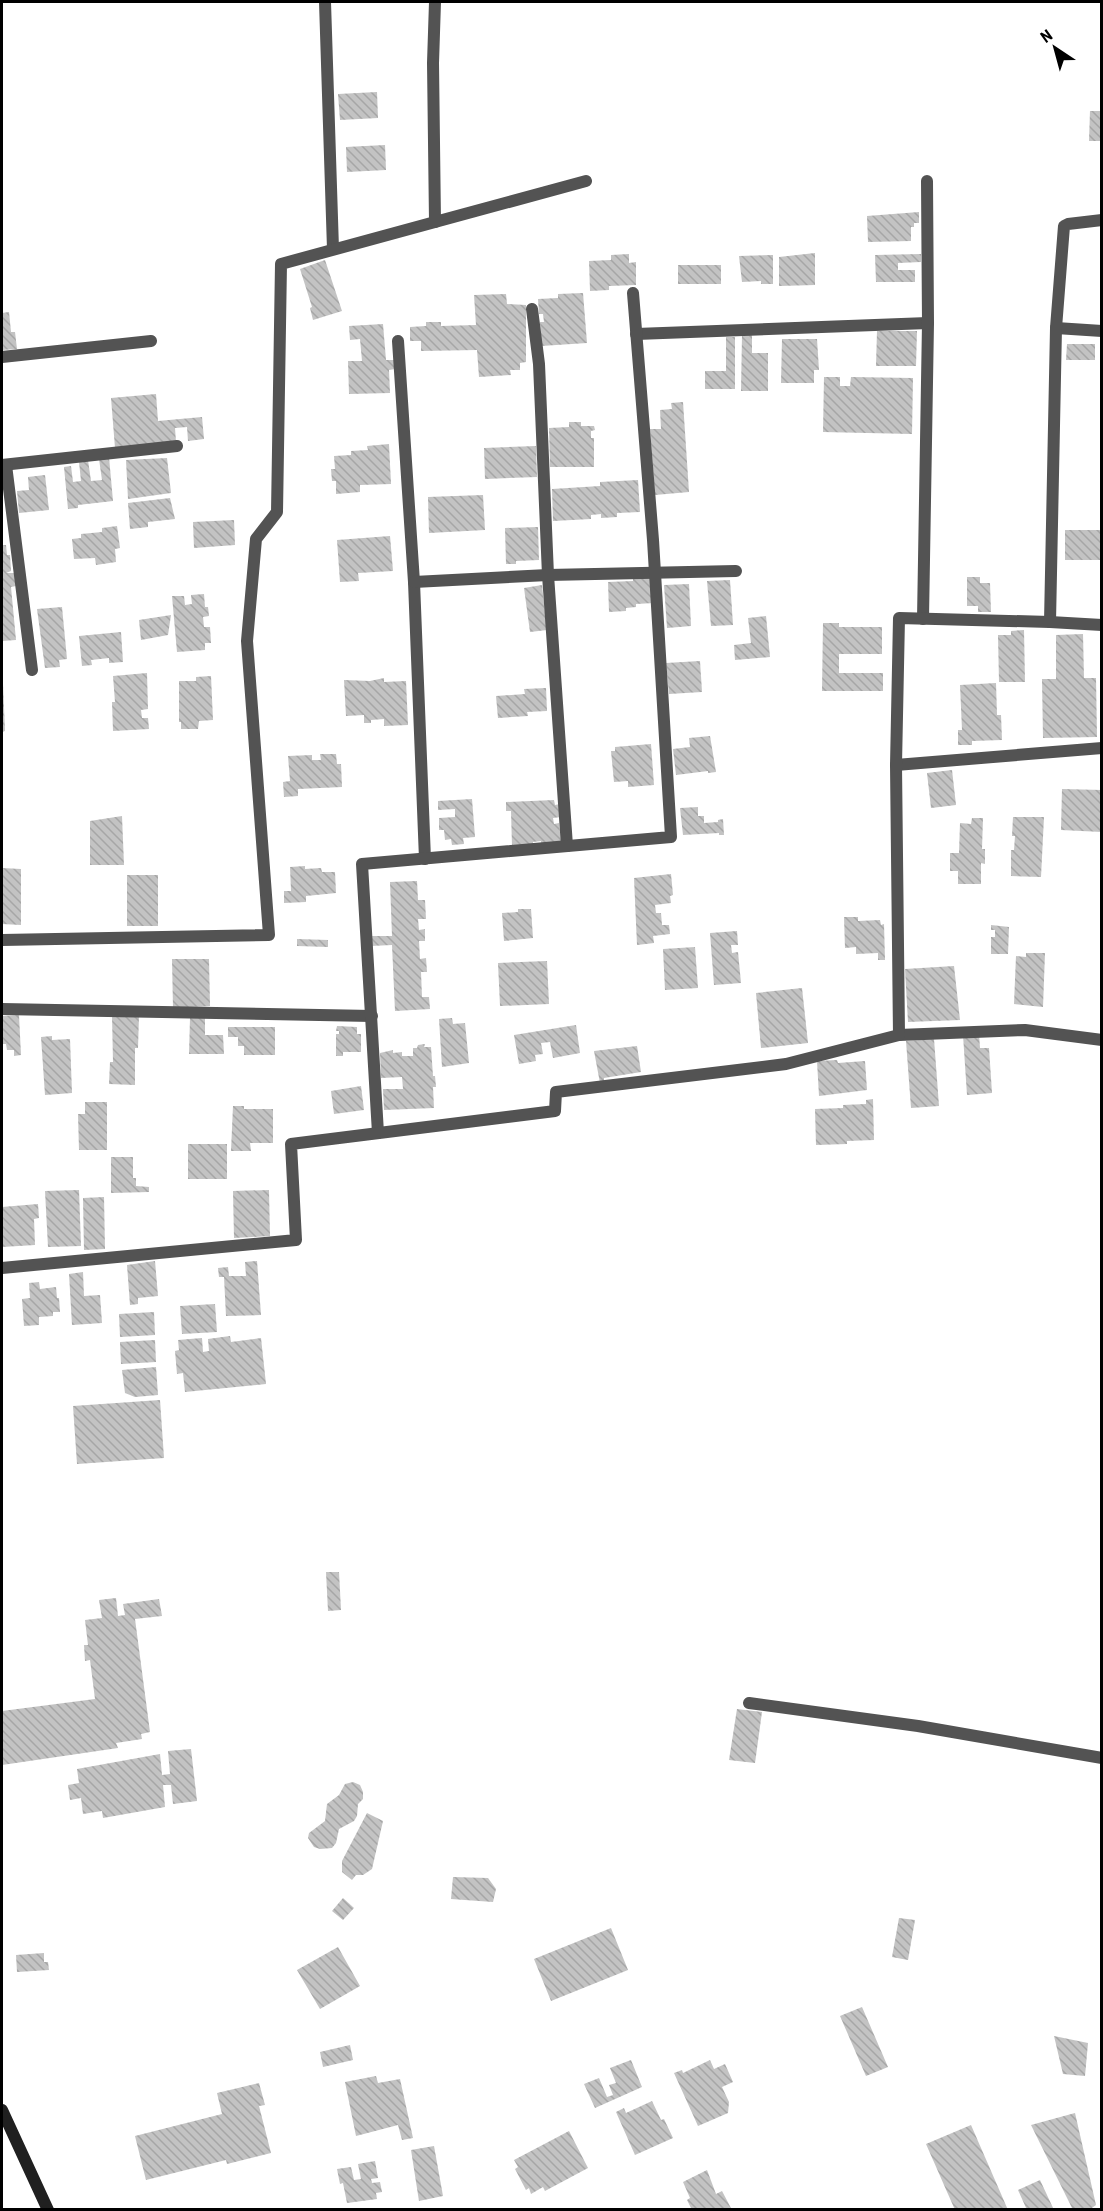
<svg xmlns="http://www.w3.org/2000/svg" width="1103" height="2211" font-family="'Roboto Condensed',sans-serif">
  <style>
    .building { fill: url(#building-back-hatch) }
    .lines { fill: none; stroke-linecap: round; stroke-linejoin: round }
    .street { stroke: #535353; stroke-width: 12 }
    .secondary { stroke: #202020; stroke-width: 12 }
  </style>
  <defs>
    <pattern id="building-back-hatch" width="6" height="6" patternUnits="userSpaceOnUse" patternTransform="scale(1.5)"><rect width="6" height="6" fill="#c3c3c3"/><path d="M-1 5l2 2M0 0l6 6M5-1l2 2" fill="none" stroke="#a6a6a6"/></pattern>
  </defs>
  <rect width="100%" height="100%" fill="#fff"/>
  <g class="building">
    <polygon points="377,92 378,118 340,120 338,94"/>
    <polygon points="1090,111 1102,111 1102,141 1089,141"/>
    <polygon points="385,145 386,170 347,172 346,147"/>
    <polygon points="919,212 919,223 914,223 914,227 911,227 911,241 868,242 867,216"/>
    <polygon points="815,253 815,285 779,286 779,257"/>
    <polygon points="629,254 629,263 636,262 636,285 609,286 609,290 590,291 589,261 611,260 611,255"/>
    <polygon points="921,254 921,262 898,263 898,270 915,270 915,282 876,282 875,255"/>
    <polygon points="773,255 773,284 761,284 761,281 742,282 739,256"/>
    <polygon points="325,260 342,311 313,320 310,308 312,307 300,269"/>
    <rect x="678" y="265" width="43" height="19"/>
    <polygon points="583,293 587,343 541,346 540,322 544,322 543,314 539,314 538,299 558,298 558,294"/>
    <polygon points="506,294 507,304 526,305 526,362 520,363 520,370 510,370 511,375 479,377 477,350 421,351 421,341 410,341 410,327 426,326 426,322 441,322 441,326 476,325 474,295"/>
    <polygon points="9,312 11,332 15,332 17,349 2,350 2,313"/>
    <polygon points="383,324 386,360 394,360 395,369 389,370 390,393 349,394 348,361 362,361 360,339 350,340 349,326"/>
    <polygon points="877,331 917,331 916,366 876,366"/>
    <polygon points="742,335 752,335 752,353 768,353 768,391 741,391"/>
    <polygon points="726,337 735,337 735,389 705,389 705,371 726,371"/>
    <polygon points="782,339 817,339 819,370 814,370 814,383 781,383"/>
    <polygon points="1067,344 1095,344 1095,360 1066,360"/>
    <polygon points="824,377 840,377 840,386 850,386 851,377 913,378 912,434 823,432"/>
    <polygon points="156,394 158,421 202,417 204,439 188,441 187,427 175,428 176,442 115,448 111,398"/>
    <polygon points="683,402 689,492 655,495 650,429 661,429 660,410 672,409 671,403"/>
    <polygon points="569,422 581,422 581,426 594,426 595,430 591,431 591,438 594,438 594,467 550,467 549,428 569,427"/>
    <polygon points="389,444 391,484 360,485 360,492 336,494 336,481 332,481 331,469 335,469 334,456 351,455 351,451 368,450 367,446"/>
    <polygon points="536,446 537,477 485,479 484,448"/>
    <polygon points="109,457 113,501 78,505 78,508 68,509 64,467 71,466 73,482 81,481 79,462 88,460 91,481 102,480 99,459"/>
    <polygon points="167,458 171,493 128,499 126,460"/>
    <polygon points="45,475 49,510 19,513 17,491 29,490 28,477"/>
    <polygon points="638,480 640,512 617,513 617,517 601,518 601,514 591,515 591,519 553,521 552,489 600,486 600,482"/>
    <polygon points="483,495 485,530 429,533 428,497"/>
    <polygon points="170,498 175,519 148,522 148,527 130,529 128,503"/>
    <polygon points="234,520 235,545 194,548 193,522"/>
    <polygon points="117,526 120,548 115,549 116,562 96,565 95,558 74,559 72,539 81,538 81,534 102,532 102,528"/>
    <polygon points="538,527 539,560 516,561 516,564 506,564 505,528"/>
    <rect x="1065" y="530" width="36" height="30"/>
    <polygon points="390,536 393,571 358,573 359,581 340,582 337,540"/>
    <polygon points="2,545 6,545 7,555 10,555 11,571 6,573 15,573 16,586 11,587 16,640 2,641"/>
    <polygon points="653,575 654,603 636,604 636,607 626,608 626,611 609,612 608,582 633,581 633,577"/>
    <polygon points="967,577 980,577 980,583 990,583 991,612 978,612 978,606 967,606"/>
    <polygon points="730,580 733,625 711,626 707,581"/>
    <polygon points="689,584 691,626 667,628 664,585"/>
    <polygon points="542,585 547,630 530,632 524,588"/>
    <polygon points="204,594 205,607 208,607 209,616 203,617 204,627 210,627 211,643 205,643 205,650 177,652 172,596 184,596 185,605 192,604 191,595"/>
    <polygon points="62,607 67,659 59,660 60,667 45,668 37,609"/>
    <polygon points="171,615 168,635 141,640 139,620"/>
    <polygon points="766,616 770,657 735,660 734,645 751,643 748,618"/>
    <polygon points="823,623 839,623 839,627 882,627 882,654 839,654 839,673 883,673 883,691 822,691"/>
    <polygon points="1024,630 1025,682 999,682 998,635 1011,635 1011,631"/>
    <polygon points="121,632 123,662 109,663 109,658 91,660 92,665 82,666 79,636"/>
    <polygon points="1083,634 1084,678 1096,678 1097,737 1043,738 1042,679 1056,679 1056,635"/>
    <polygon points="700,661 702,692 669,694 666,663"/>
    <polygon points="147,673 148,709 141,710 142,718 148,718 149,729 113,731 112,702 115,702 113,676"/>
    <polygon points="211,676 213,720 199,721 198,729 181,729 181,722 179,722 179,681 196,681 196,677"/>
    <polygon points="384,678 384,682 406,681 408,725 384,726 384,719 371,720 371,723 364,723 364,715 346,716 344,680 370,681"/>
    <polygon points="996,683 997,715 1001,715 1002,740 972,741 972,745 958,745 958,730 962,730 960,685"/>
    <polygon points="2,684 3,684 5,731 2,732"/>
    <polygon points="546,688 547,711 527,712 528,716 498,718 496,696 525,694 524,689"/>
    <polygon points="710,736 716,772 708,773 708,771 676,775 673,749 690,747 689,738"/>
    <polygon points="651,744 654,785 628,787 628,781 614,782 611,751 615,751 615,747"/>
    <polygon points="320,754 336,754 337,764 341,764 342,787 298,789 298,796 284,797 283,782 290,781 288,756 312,755 312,760 321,760"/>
    <polygon points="952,770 956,805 931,808 927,773"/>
    <polygon points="1062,789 1102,790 1102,832 1061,830"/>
    <polygon points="472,799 475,837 463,838 464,844 452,845 451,839 445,840 444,830 439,830 439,818 455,817 455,809 438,810 438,801"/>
    <polygon points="554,800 555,805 560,804 561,817 553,818 554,824 559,823 561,842 541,844 541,841 533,842 533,845 512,846 511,811 506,811 506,802"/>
    <polygon points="698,807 698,816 704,816 704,823 718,822 718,820 723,819 724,835 719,835 719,833 683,835 680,808"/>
    <polygon points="122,816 124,865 90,865 90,821"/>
    <polygon points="1013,817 1044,817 1041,877 1011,876 1011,850 1014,850 1015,836 1012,836"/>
    <polygon points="972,818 983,818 982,849 985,849 985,864 981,863 981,884 958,884 958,871 950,871 950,853 959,853 960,823 971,824"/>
    <polygon points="305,866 305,869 321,868 322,872 335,872 336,893 306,896 306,902 284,903 284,891 291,891 290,867"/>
    <polygon points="2,868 21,869 21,925 2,924"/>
    <polygon points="671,874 673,895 670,896 671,903 655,905 656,913 661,913 662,925 669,925 670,934 653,936 654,943 637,945 634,878"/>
    <rect x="127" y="875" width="31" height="51"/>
    <polygon points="417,881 418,900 425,900 426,919 418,919 419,930 425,929 425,941 419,941 420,959 426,958 427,972 421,972 422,997 429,997 430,1009 395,1011 392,945 371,946 371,936 392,936 390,882"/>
    <polygon points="518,909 531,909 533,938 504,941 502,913 518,912"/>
    <polygon points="844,917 858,917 858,921 880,920 881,925 884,924 885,960 878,960 878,953 856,954 856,947 845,948"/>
    <polygon points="991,925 1009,927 1008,954 991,954 991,937 995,937 995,930 991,930"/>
    <polygon points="737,931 738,945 731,945 732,953 738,952 741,983 714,985 710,933"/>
    <polygon points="297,939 328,940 328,947 297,946"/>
    <polygon points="695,947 698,988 665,990 663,949"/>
    <polygon points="1026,953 1045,953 1043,1007 1014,1004 1016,956 1026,957"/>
    <polygon points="172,959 209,959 210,1006 173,1008"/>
    <polygon points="547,961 549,1004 500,1006 498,963"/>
    <polygon points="954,966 960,1020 908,1022 905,969"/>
    <polygon points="802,988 808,1043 761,1048 756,993"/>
    <polygon points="19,1015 21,1055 14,1056 14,1050 7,1050 6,1044 2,1044 2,1016"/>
    <polygon points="112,1015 139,1016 138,1048 135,1048 135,1085 109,1084 110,1062 113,1062"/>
    <polygon points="190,1018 205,1018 205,1035 223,1035 224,1054 189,1054"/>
    <polygon points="452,1018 453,1024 465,1023 469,1063 442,1067 439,1019"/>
    <polygon points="576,1025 580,1053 553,1058 550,1042 541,1043 543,1054 535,1055 536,1061 519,1064 514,1035"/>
    <polygon points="337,1026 357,1027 357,1034 361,1034 361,1052 343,1052 343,1056 336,1056 336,1034 339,1034 339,1031 336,1031"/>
    <polygon points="228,1027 275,1027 275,1055 244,1055 244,1046 238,1046 238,1037 228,1037"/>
    <polygon points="979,1034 980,1048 989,1048 992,1093 967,1095 963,1035"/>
    <polygon points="52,1036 52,1040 70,1039 72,1093 45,1095 41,1037"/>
    <polygon points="934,1039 939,1106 911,1108 906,1041"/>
    <polygon points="425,1044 424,1047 431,1047 433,1076 435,1076 436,1087 433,1087 434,1108 384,1110 383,1089 403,1089 402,1077 381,1078 380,1053 393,1050 393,1053 402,1052 402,1056 413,1056 413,1048 417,1048 418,1045"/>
    <polygon points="637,1046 641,1072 604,1078 604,1082 600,1083 594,1051"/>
    <polygon points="837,1060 838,1063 865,1061 867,1090 819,1096 817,1061"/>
    <polygon points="361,1086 364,1110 334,1114 331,1091"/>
    <polygon points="873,1099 874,1140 847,1141 847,1144 816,1145 815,1109 843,1108 843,1105 866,1104 866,1100"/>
    <polygon points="85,1102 107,1102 107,1150 79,1150 78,1114 85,1114"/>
    <polygon points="233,1106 244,1106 244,1109 273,1109 273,1143 250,1143 251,1151 231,1151"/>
    <rect x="188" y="1144" width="39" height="35"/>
    <polygon points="111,1157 133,1157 133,1178 136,1178 136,1186 149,1187 149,1192 111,1193"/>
    <polygon points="79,1190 81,1246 48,1247 45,1191"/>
    <polygon points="269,1190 270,1236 234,1238 233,1191"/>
    <polygon points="104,1197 105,1249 84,1250 83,1198"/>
    <polygon points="38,1204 39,1218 34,1219 35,1245 2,1247 2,1207"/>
    <polygon points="155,1261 158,1296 138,1298 138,1304 130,1305 127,1265"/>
    <polygon points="257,1261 261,1315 226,1316 224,1277 219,1277 218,1268 228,1267 229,1276 246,1276 245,1262"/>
    <polygon points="83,1272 84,1296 100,1295 102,1323 72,1325 69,1274"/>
    <polygon points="39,1282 40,1289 56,1287 57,1298 59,1298 60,1312 53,1312 53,1316 39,1317 39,1325 24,1326 22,1299 30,1298 29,1283"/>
    <polygon points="215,1304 217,1332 182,1334 180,1306"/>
    <polygon points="154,1312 155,1335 120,1337 119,1314"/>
    <polygon points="230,1336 231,1342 261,1338 266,1384 185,1392 183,1373 177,1374 175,1351 179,1350 178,1340 202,1338 203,1352 209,1351 208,1339"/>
    <polygon points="155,1340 156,1362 121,1364 120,1342"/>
    <polygon points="156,1367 158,1395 135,1397 125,1393 122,1370"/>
    <polygon points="160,1400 164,1458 77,1464 73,1406"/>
    <polygon points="326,1572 339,1572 341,1610 328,1611"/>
    <polygon points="116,1598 118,1616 125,1615 123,1604 159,1599 162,1616 135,1619 150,1732 141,1734 142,1739 116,1743 118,1748 2,1765 2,1711 95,1699 90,1660 85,1661 84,1645 88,1645 85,1620 102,1618 99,1600"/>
    <polygon points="737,1709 762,1712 755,1763 729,1760"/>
    <polygon points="191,1749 197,1801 173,1804 171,1785 163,1785 165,1807 103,1818 102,1811 83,1814 81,1798 70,1800 68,1785 79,1783 77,1769 160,1754 162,1775 170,1774 168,1751"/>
    <polygon points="353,1782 360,1785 363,1792 363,1799 358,1804 357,1816 354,1821 339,1829 336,1843 332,1848 320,1849 314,1847 308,1838 309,1833 325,1821 327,1804 339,1795 345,1784"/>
    <polygon points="367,1813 383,1821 372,1869 363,1875 356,1875 352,1880 342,1872 342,1861"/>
    <polygon points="453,1877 488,1878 496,1889 493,1902 451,1899"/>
    <polygon points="343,1898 354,1908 343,1920 332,1911"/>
    <polygon points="899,1918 915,1920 908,1960 892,1957"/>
    <polygon points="611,1928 628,1970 551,2001 534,1959"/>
    <polygon points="338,1947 360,1986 320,2009 297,1970"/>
    <polygon points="44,1953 44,1962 48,1962 49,1970 17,1972 16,1955"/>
    <polygon points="862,2007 888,2067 866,2076 840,2016"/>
    <polygon points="1054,2036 1088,2043 1085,2076 1063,2074"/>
    <polygon points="350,2045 353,2060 323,2067 320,2052"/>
    <polygon points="631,2060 642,2087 595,2108 584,2084 599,2078 607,2097 613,2095 609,2085 616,2083 610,2068"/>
    <polygon points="710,2060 714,2069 725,2064 733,2082 722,2087 729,2102 728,2113 698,2126 674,2073 682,2070 683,2073"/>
    <polygon points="376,2076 378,2083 400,2079 413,2138 402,2140 398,2125 356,2136 345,2082"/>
    <polygon points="259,2083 265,2105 259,2106 271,2153 227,2164 226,2160 146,2180 135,2136 222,2114 217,2093"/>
    <polygon points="652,2101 661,2120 664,2119 673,2138 635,2155 616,2112 624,2108 626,2113"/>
    <polygon points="1075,2113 1096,2205 1089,2210 1073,2210 1031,2125"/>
    <polygon points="971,2125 1008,2210 955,2210 926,2144"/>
    <polygon points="569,2131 588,2168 545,2191 543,2187 531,2194 529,2188 526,2190 515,2169 518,2167 514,2160"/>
    <polygon points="434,2146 443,2196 419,2201 411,2150"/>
    <polygon points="375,2161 378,2178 371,2179 372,2183 380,2182 382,2192 376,2193 377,2199 347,2203 343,2183 340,2184 337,2169 351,2167 354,2180 361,2179 358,2164"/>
    <polygon points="707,2170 716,2194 722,2191 732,2210 692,2210 687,2200 690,2198 683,2182"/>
    <polygon points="1040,2180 1054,2210 1027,2210 1018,2190"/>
  </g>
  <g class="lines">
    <g class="street">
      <polyline points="325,2 333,249"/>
      <polyline points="435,222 586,181"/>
      <polyline points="532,309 539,364 548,575 567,846"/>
      <polyline points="1056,328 1102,331"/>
      <polyline points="636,334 928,323"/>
      <polyline points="398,341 414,582 425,859"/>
      <polyline points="2,357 151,341"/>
      <polyline points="2,465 177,446"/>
      <polyline points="6,465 32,670"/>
      <polyline points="414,582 548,575 736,571"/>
      <polyline points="923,619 928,323 927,181"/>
      <polyline points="1050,622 1056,328 1064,226 1068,224 1102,220"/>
      <polyline points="896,765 1102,748"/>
      <polyline points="2,940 269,935 247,641 256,539 277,512 281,264 435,222 433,63 435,2"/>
      <polyline points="2,1009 372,1016"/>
      <polyline points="899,1035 1025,1030 1102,1040"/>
      <polyline points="378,1133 362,864 671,837 653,540 633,293"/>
      <polyline points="2,1268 296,1240 291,1144 555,1111 556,1092 786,1064 899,1035 896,765 899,618 1050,622 1102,625"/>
      <polyline points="749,1703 918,1726 1102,1758"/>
    </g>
    <polyline class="secondary" points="2,2110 48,2210"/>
  </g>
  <rect width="1103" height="2211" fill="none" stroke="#000000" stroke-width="6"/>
  <g transform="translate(1055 48) rotate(324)" stroke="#ffffff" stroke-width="4.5" paint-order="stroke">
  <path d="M0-4.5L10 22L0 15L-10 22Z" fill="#000000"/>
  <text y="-9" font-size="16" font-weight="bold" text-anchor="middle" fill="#000000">N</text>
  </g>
</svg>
